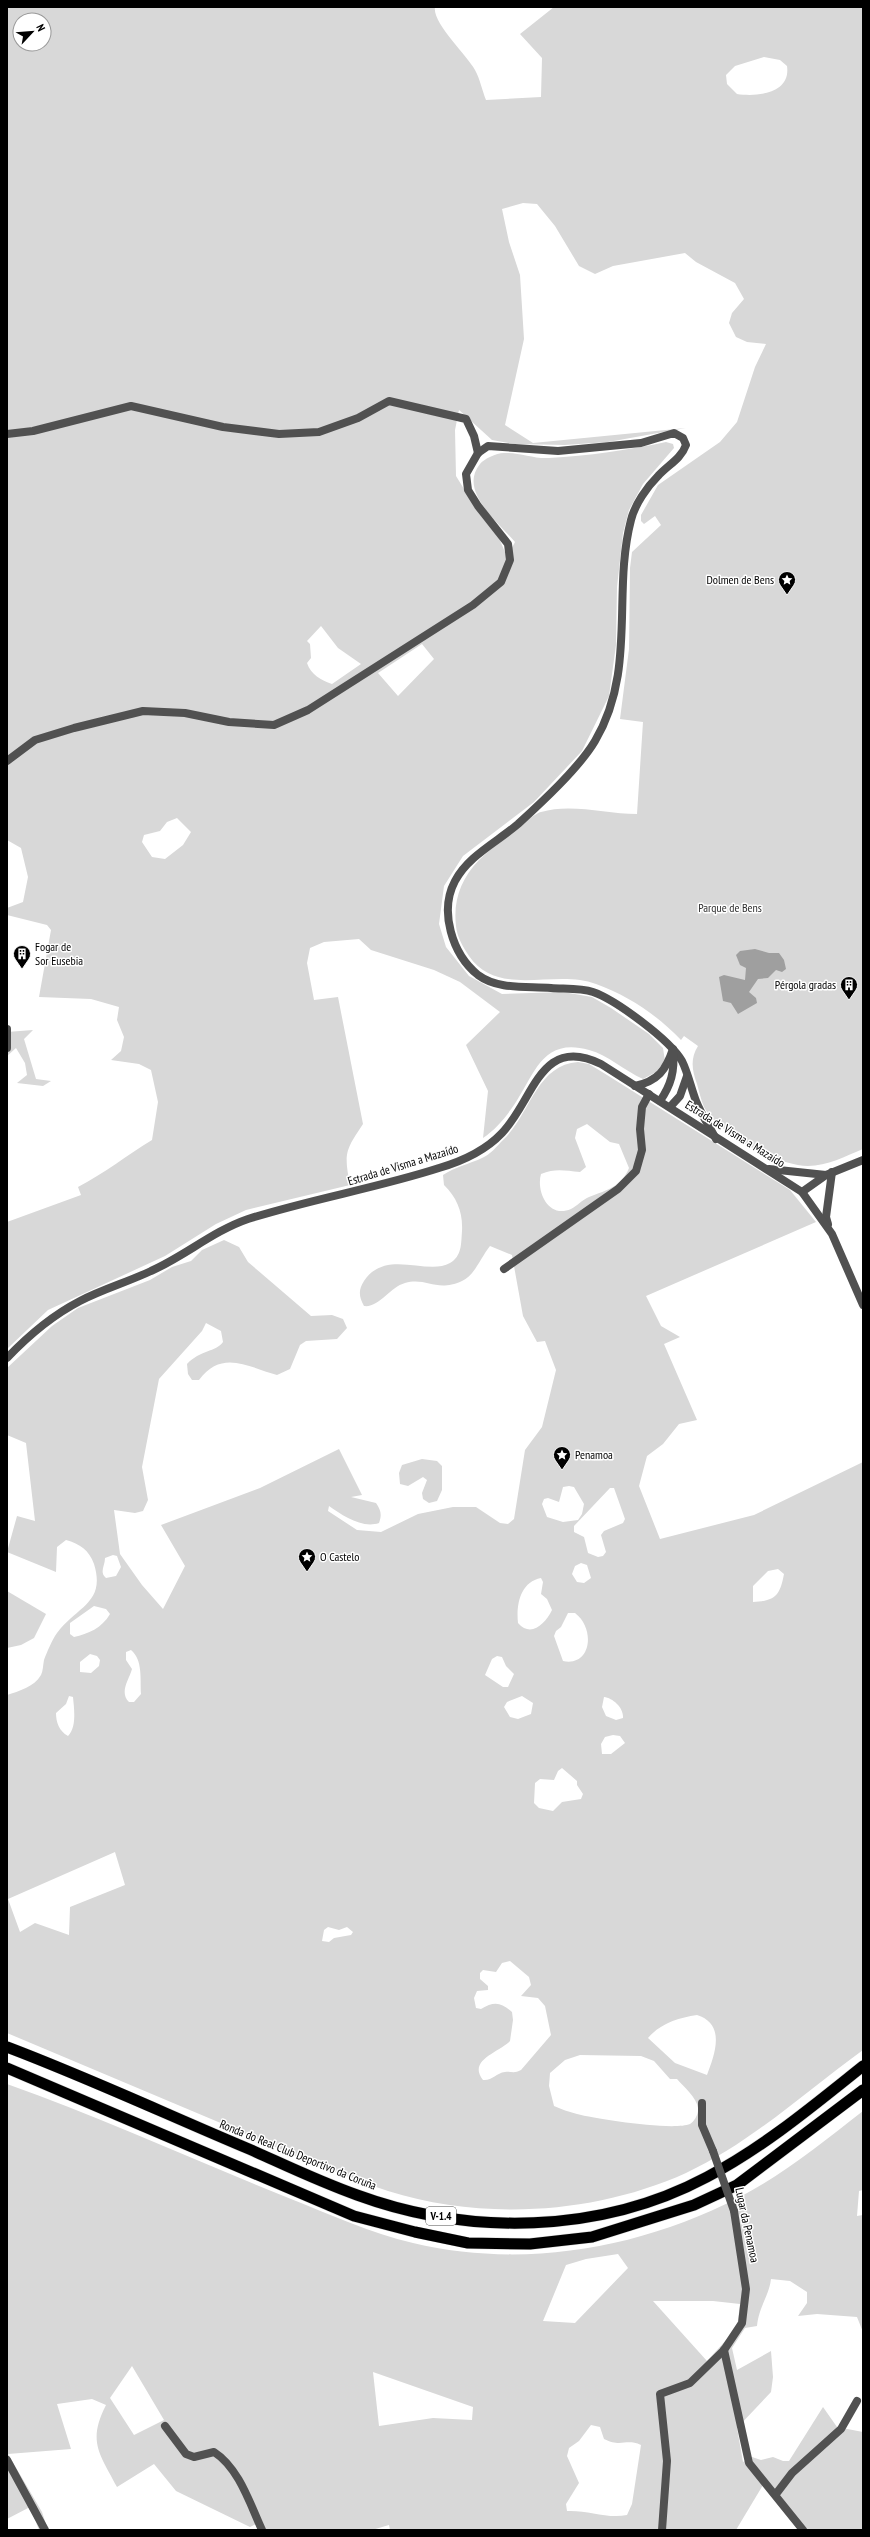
<svg xmlns="http://www.w3.org/2000/svg" width="870" height="2537" font-family="'PT Sans Narrow',sans-serif">
  <style>
    .green { fill: #d8d8d8; fill-rule: evenodd }
    .water { fill: #9f9f9f }
    .lines { fill: none; stroke-linecap: round; stroke-linejoin: round }
    .trunk-casing { stroke: #dbdbdb; stroke-width: 12 }
    .minor { stroke: #515151; stroke-width: 8 }
    .trunk { stroke: #000; stroke-width: 11 }
    .minor-bridge { stroke: #515151; stroke-width: 8 }
    .labels { text-anchor: middle; stroke-width: 3; stroke-linejoin: round; paint-order: stroke }
    .shield { fill: #fff; stroke: #4c4c4c; stroke-width: 1 }
    .shield-label { font-size: 11px; font-weight: bold; fill: #000 }
    .poi-label { font-size: 12px; fill: #000; stroke: #fff; text-anchor: start }
    .park-label { font-size: 12px; fill: #2f2f2f; stroke: #fff }
    .street-label { font-size: 12px; fill: #000; stroke: #fff }
  </style>
  <rect width="100%" height="100%" fill="#fff"/>
  <g class="green">
    <path d="M7,7h428c-3,16 32,48 40,63 5,9 7,20 11,30l55,-3 1,-39 -22,-24 34,-27h309v1142c-17,7 -36,17 -55,17 -31,0 -89,-32 -104,-59 -3,-7 -5,-16 -7,-23 -5,-14 -7,-25 1,-38l-14,-10 -3,4c-24,-25 -52,-44 -85,-56 -41,-16 -97,15 -127,-28 -6,-9 -12,-19 -13,-30 -3,-26 5,-47 23,-66 8,-8 53,-46 62,-48 30,-9 65,2 96,2l6,-92 -23,-3 9,-70 1,-81 2,-16 29,-27 -6,-9 -11,8 -3,-3v-6l17,-30 62,-43 17,-20 18,-55 11,-23 -19,-2 -11,-5 -7,-14 3,-10 12,-14 -9,-16 -39,-21 -11,-9 -72,13 -18,8 -16,-8 -24,-40 -18,-22 -14,-1 -21,6 7,33 11,33 4,64 -19,86 28,18 153,-15 -78,14 -43,3 -50,-1 -23,-4 -33,-30 -4,20 1,46 24,39 19,23 8,19 8,-15c-17,-20 -57,-51 -35,-78 4,-5 16,-11 24,-11 15,-1 30,6 45,5 39,-2 79,-8 117,-16l7,2 1,4 -31,36 -14,26 -6,23 -6,54 -1,58 -7,51 -27,55 -48,51 -71,54 -19,30 -5,38 7,23 23,29 33,18 61,-2 29,5 19,11 38,26 14,14 2,13 -9,11 -13,7c-18,-8 -35,-24 -54,-29 -47,-13 -54,24 -75,55 -9,13 -18,24 -31,33l5,-47 -22,-46 34,-33 -40,-30 -26,-12 -63,-20 -12,-11 -35,3 -14,6 -3,15 7,37 24,-3 25,127c-18,27 -19,29 -13,61l-104,25 -30,14 -51,32 -117,54 -41,39v-127l74,-27 -3,-8c27,-14 49,-32 74,-47l6,-38 -7,-32 -12,-6 -28,-4 10,-9 3,-14 -7,-17 2,-13 -28,-8 -52,-2 12,-67 -4,-5 -40,-10v-7l16,-6 5,-25 -7,-29 -14,-8zM20,20h24v24h-24zM764,57l16,3 7,6c4,28 -30,31 -50,28l-10,-10 -1,-9 9,-9zM321,626l17,22 23,16 -29,20c-11,-4 -21,-9 -25,-21l4,-5 -1,-14 -3,-3zM422,644l12,15 -36,37 -20,-23zM177,818l14,14 -8,13 -18,14 -13,-2 -10,-15 2,-7 16,-4 7,-9z"/>
    <polygon points="33,1030 24,1039 36,1079 51,1081 43,1086 17,1083 27,1075 25,1063 16,1048 7,1056 7,1032"/>
    <path d="M578,1062l11,2 18,11 183,115 26,32 -170,74 15,30 19,11 -16,7 33,76 -18,4 -16,20 -16,12 -8,30 21,53 94,-24 109,-53v588c-58,42 -111,92 -177,123 -91,41 -202,48 -298,18 -56,-18 -111,-43 -165,-67 -72,-30 -144,-61 -216,-91v-338c12,-4 27,-8 34,-20 2,-4 2,-10 3,-15 3,-8 8,-20 13,-27 20,-27 49,-30 37,-69 -5,-14 -14,-20 -28,-24l-9,7 -1,25 -49,-20 10,-36 18,5 -9,-78 -19,-8v-67l45,-42 26,-18 72,-28 22,-13 19,-6 11,-11 22,-10 15,7 9,15 63,54 21,-1 11,4 4,9 -10,11 -31,2 -6,4 -10,24 -13,6c-29,-8 -55,-26 -78,5h-7l-4,-6 -1,-10c13,-14 29,-12 36,-22l-2,-11 -15,-8 -4,8 -43,48 -17,88 6,33 -5,11 -8,2 -21,-3 6,44 22,31 21,24 22,-43 -24,-41 99,-37 79,-39 23,46 -11,2 25,6c5,7 6,12 3,20 -17,6 -37,-8 -50,-17l-1,5 29,19 24,2 37,-18 35,-7h23l24,16 8,1 6,-5 11,-69 17,-23 14,-57 -11,-29 -8,1 -14,-26 -11,-61 -22,-9c-9,11 -15,29 -28,35 -26,12 -35,-4 -57,2 -15,4 -26,25 -41,23 -5,-9 -6,-16 0,-25 22,-33 63,-5 86,-18 12,-7 11,-19 12,-32 1,-19 -5,-33 -18,-46l-1,-10c12,-8 26,-11 39,-17 8,-3 15,-12 21,-18 27,-25 33,-75 75,-78zM587,1124l23,18 9,2 10,24c-8,19 -22,22 -40,29 -7,3 -12,9 -18,12 -23,10 -35,-18 -30,-35 15,-6 24,-3 39,-2l6,-5 -11,-29 2,-9zM569,1486l5,1 10,17 -2,10 -4,6 -15,2 -16,-5 -5,-13 2,-5 4,-1 11,4 4,-15zM610,1488h4l11,31 -2,4 -19,8 -3,4 5,17 -3,4 -5,1 -10,-4 -4,-16 -10,-5v-6zM113,1555l4,1 4,11 -5,9 -10,2c-7,-6 -1,-12 -1,-20zM581,1563l6,2 4,13 -7,5 -7,-1 -5,-8 3,-8zM778,1569l6,5c-4,21 -8,27 -31,28v-16l15,-15zM541,1578l2,4 -2,12 6,5 5,11c-7,14 -21,28 -34,13 -2,-18 2,-41 23,-45zM94,1606l12,3 4,5c-8,14 -22,20 -36,23l-4,-3v-11zM568,1613h7c21,16 16,54 -12,48l-9,-25 2,-5 5,-4zM131,1650c12,10 9,29 10,44l-7,8h-5c-10,-10 0,-22 3,-33l-6,-9v-8zM90,1654l7,2 3,4 -1,6 -8,7 -11,-1v-10zM497,1656l5,1 4,9 8,8 -6,13h-5l-18,-12 7,-16zM69,1696l4,1c1,11 4,30 -5,39 -9,-5 -12,-14 -12,-23l10,-9zM522,1696l11,7 -2,11 -13,5 -8,-2 -6,-10 3,-5zM604,1697c9,1 20,11 19,21l-7,2 -10,-4 -4,-9zM613,1735l7,1 5,7 -14,11h-9l-1,-10 4,-7zM562,1768l15,13v4l6,9 -2,5 -19,3 -9,9 -14,-3 -5,-5 1,-20 5,-4 14,1 4,-9zM115,1852l10,33 -55,22 -1,28 -34,-12 -15,9 -12,-33zM328,1927l11,3 8,-3 6,5 -2,3 -17,3 -5,4 -7,-1 2,-11zM510,1961l19,16 2,8 -10,11 17,2 7,8 6,29 -30,35c-7,4 -10,1 -16,2 -9,1 -13,9 -22,8 -16,-20 17,-28 27,-39l3,-21 -1,-8c-11,-10 -18,-11 -31,-3l-5,-1 -2,-10 3,-7 11,-1v-4l-8,-7v-6l3,-3 13,2 6,-9zM697,2015c29,9 18,39 10,60l-32,-12 -27,-25c13,-15 30,-20 49,-23zM580,2055l61,1 13,5 16,18h7c7,8 20,19 21,29 1,6 -4,14 -8,16 -17,7 -94,-5 -113,-10 -8,-2 -16,-5 -23,-8l-5,-20 1,-13 15,-13z"/>
    <polygon points="422,1459 437,1461 442,1466 442,1490 437,1501 429,1503 423,1499 422,1493 427,1480 423,1477 408,1486 400,1484 399,1473 402,1465"/>
    <polygon points="7,1591 46,1614 34,1638 21,1645 7,1648"/>
    <path d="M7,2084c96,34 189,77 284,115 40,16 80,34 122,44 110,26 225,6 325,-45 45,-23 85,-56 125,-87v79l-4,1 -2,25 6,-1v117l-6,-15 -40,-3 -19,2 9,-13v-11l-17,-11 -19,-2c-2,17 -12,27 -14,47l-12,2 -13,20 5,22 34,-19 2,26 -2,15 -34,36 6,34 9,-5 9,3 12,-3 10,4h6l34,-54 14,20 26,5v98h-64l-36,-45 -27,45h-346l-1,-5 -17,5h-113l-3,-6 -6,3 -74,-36 -22,-27 -37,23c-17,-33 -30,-45 -11,-82l-14,-6 -35,5 14,45 -63,5 34,58 6,18h-9l-9,-23 -23,12zM618,2254l10,14 -53,55 -32,-2 23,-56 20,-6zM653,2301h60l27,3 -3,24 -30,33zM132,2366l32,54 -30,15 -24,-37zM373,2372l100,35 -1,13 -39,-2 -54,8zM591,2425l9,2 4,12c18,9 21,-1 37,6l-9,59 -5,11c-20,4 -39,-5 -60,-4l-1,-7 13,-21 -12,-27 2,-8 10,-7z"/>
  </g>
  <polygon class="water" points="755,949 769,953 779,953 784,960 786,969 782,972 776,970 768,978 758,979 749,992 756,998 757,1003 738,1014 731,1003 723,1001 719,977 724,975 745,980 746,968 740,965 736,955 740,951"/>
  <g class="lines">
    <defs>
      <g id="trunk">
        <path d="M7,2047c82,31 161,68 242,102 36,16 71,33 108,46 112,41 243,39 350,-18 57,-30 106,-71 156,-111"/>
        <polyline points="7,2068 354,2216 415,2232 468,2243 530,2244 592,2237 694,2205 737,2185 863,2090"/>
      </g>
    </defs>
    <use href="#trunk" class="trunk-casing"/>
    <g class="minor">
      <polyline points="7,434 33,431 131,406 223,427 279,434 319,432 358,418 389,401 466,419 474,436 478,453"/>
      <path d="M7,761l28,-21 39,-12 69,-17 42,2 44,9 45,3 34,-15 165,-105 28,-23 9,-22 -2,-16 -30,-38 -10,-16 -2,-16 12,-21 10,-7 70,5 83,-8 33,-10 9,5 3,7c-5,14 -18,20 -28,31 -11,11 -23,28 -27,44 -19,73 6,150 -36,221 -16,27 -54,62 -77,83 -21,18 -50,32 -63,57 -16,30 -3,73 23,94 20,15 49,11 73,13 13,1 30,0 42,4 23,8 77,48 89,69 6,12 9,27 14,40 5,13 13,25 20,38"/>
      <polyline points="7,1029 7,1048"/>
      <path d="M635,1086c23,-5 31,-16 38,-37"/>
      <path d="M660,1101c11,-16 15,-30 13,-50"/>
      <polyline points="670,1107 680,1096 687,1076"/>
      <polyline points="769,1169 826,1175"/>
      <polyline points="802,1192 826,1175 863,1160"/>
      <polyline points="828,1224 826,1217 832,1172"/>
      <polyline points="504,1269 618,1189 636,1171 642,1150 640,1129 642,1107 649,1094"/>
      <path d="M7,1358c21,-22 46,-43 73,-57 23,-12 48,-19 71,-30 34,-15 62,-40 97,-52 63,-20 129,-31 191,-51 24,-7 46,-17 63,-35 32,-33 38,-99 99,-69l201,128 30,42 31,71"/>
      <polyline points="702,2103 702,2125 713,2151"/>
      <polyline points="724,2350 749,2463 803,2530"/>
      <path d="M165,2426l21,28 8,3 20,-5c25,16 36,52 48,78"/>
      <polyline points="7,2460 45,2530"/>
      <polyline points="776,2494 792,2473 841,2429 857,2401"/>
      <polyline points="662,2530 667,2461 660,2394 690,2383 724,2350 742,2323 746,2289 734,2211"/>
    </g>
    <use href="#trunk" class="trunk"/>
    <polyline class="minor-bridge" points="713,2151 734,2211"/>
  </g>
  <defs>
    <symbol id="sight-pin" viewBox="-11 -11 22 30"><path d="M0 17L-7.5 6A9.5 9.5 0 1 1 7.5 6Z" fill="#000" stroke="#fff"/><path d="M0-6L1.8-2.2L6-1.7L2.9 1.2L3.7 5.4L0 3.3L-3.7 5.4L-2.9 1.2L-6-1.7L-1.8-2.2Z" fill="#fff"/></symbol>
    <symbol id="building-pin" viewBox="-11 -11 22 30"><path d="M0 17L-7.5 6A9.5 9.5 0 1 1 7.5 6Z" fill="#000" stroke="#fff"/><path d="M-4-6H4V6H1V3H-1V6H-4ZM-2.5-4.3h1.7v1.8h-1.7ZM.8-4.3h1.7v1.8H.8ZM-2.5-1h1.7V.8h-1.7ZM.8-1h1.7V.8H.8Z" fill="#fff"/></symbol>
  </defs>
  <g fill-rule="evenodd">
    <use href="#sight-pin" x="777" y="570" width="20" height="27"/>
    <use href="#building-pin" x="12" y="944" width="20" height="27"/>
    <use href="#building-pin" x="839" y="975" width="20" height="27"/>
    <use href="#sight-pin" x="552" y="1445" width="20" height="27"/>
    <use href="#sight-pin" x="297" y="1547" width="20" height="27"/>
  </g>
  <g class="labels">
    <rect class="shield" x="426" y="2207" width="30" height="18" rx="3"/>
    <g class="shield-label">
      <text x="441" y="2220">V-1.4</text>
    </g>
    <g class="poi-label">
      <text x="774" y="584" text-anchor="end">Dolmen de Bens</text>
      <text x="35" y="951">Fogar de<tspan x="35" dy="14">Sor Eusebia</tspan></text>
      <text x="836" y="989" text-anchor="end">Pérgola gradas</text>
      <text x="575" y="1459">Penamoa</text>
      <text x="320" y="1561">O Castelo</text>
    </g>
    <g class="park-label">
      <text x="730" y="912">Parque de Bens</text>
    </g>
    <g class="street-label">
      <text transform="translate(735 1134) rotate(32)" y="4">Estrada de Visma a Mazaído</text>
      <text transform="translate(403 1165) rotate(-17)" y="4">Estrada de Visma a Mazaído</text>
      <text transform="translate(298 2155) rotate(22)" y="4">Ronda do Real Club Deportivo da Coruña</text>
      <text transform="translate(747 2225) rotate(78)" y="4">Lugar da Penamoa</text>
    </g>
  </g>
  <rect width="870" height="2537" fill="none" stroke="#000000" stroke-width="16"/>
  <g transform="translate(32 32) rotate(64)"><circle r="19" fill="#ffffff" stroke="#999999"/>
  <path d="M0-3L7 15L0 10L-7 15Z" fill="#000000"/>
  <text y="-6" font-size="11" font-weight="bold" text-anchor="middle" fill="#000000">N</text>
  </g>
</svg>
